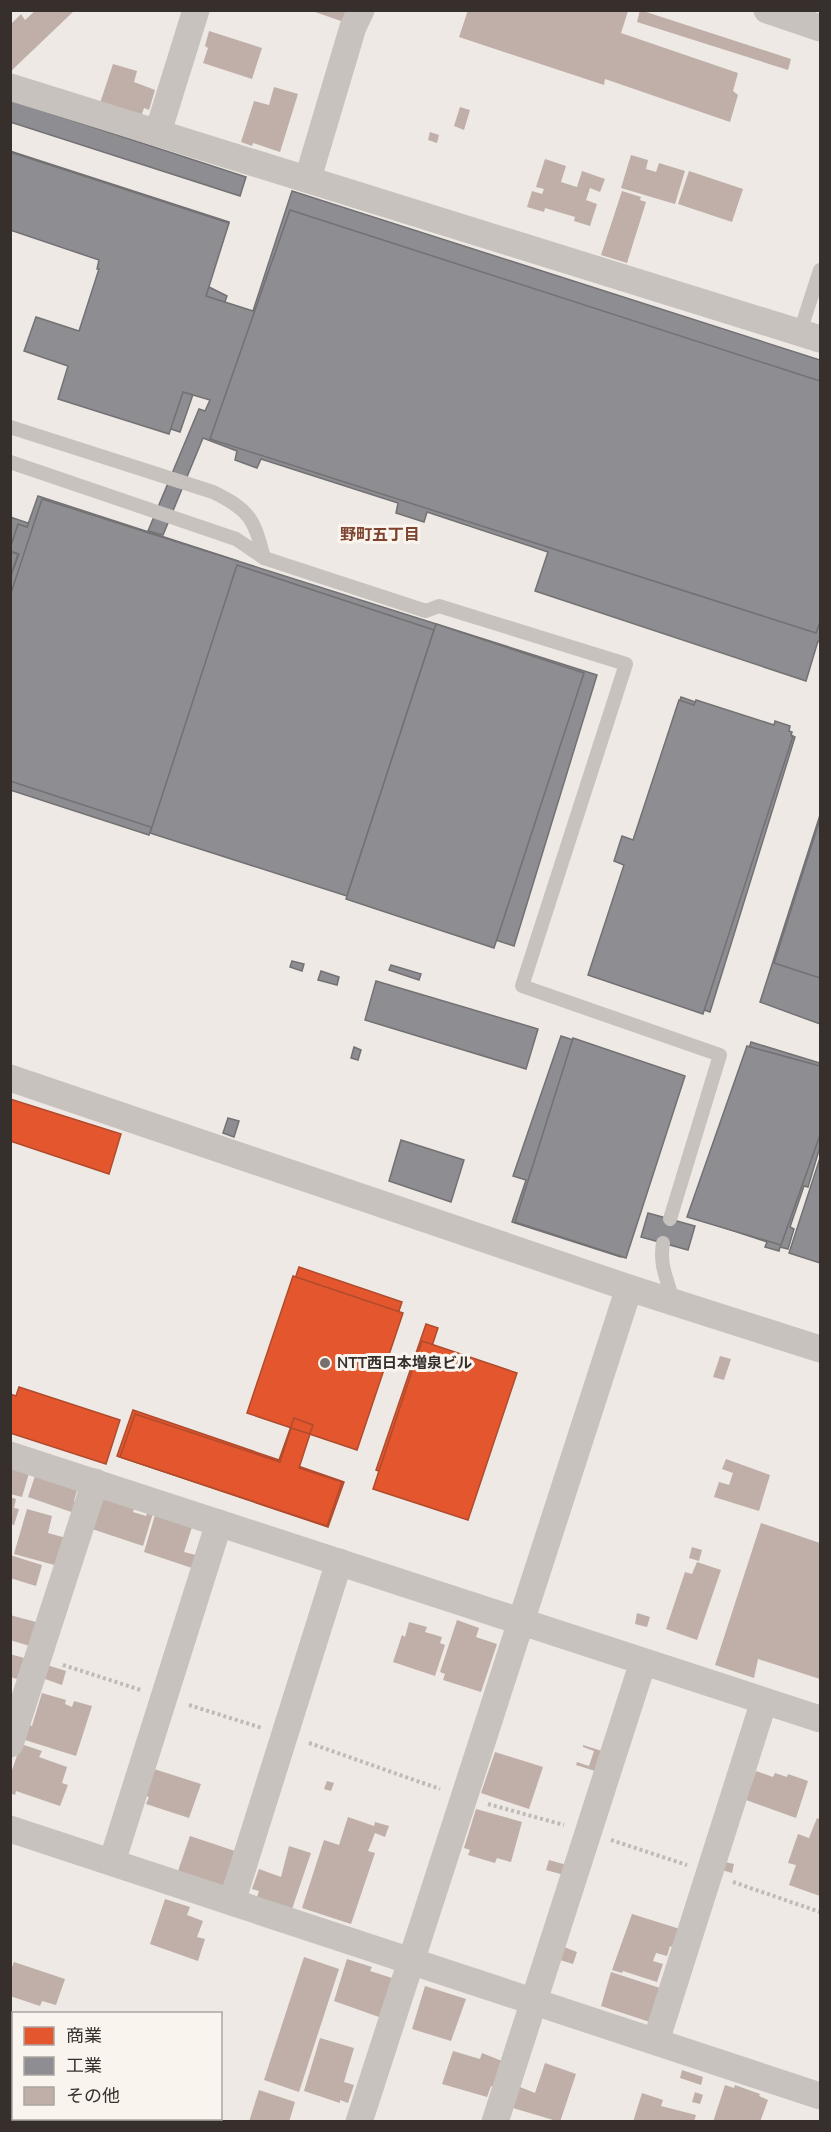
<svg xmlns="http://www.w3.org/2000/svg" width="831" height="2132" font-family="'Nunito Sans','Noto Sans JP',sans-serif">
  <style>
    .shops { fill: #e4572e; stroke: #b04b2d; stroke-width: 1.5 }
    .industry { fill: #8d8d92; stroke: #737173; stroke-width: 1.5 }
    .building { fill: #bfafa8 }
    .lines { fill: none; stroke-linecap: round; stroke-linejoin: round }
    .path { stroke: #bfbab6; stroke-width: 4; stroke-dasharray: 3 3; stroke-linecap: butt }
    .service { stroke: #c7c2bd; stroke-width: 14 }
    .minor { stroke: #c7c2bd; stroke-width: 27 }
    .poi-dot { fill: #77706c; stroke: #f9f4ed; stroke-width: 2 }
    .labels { text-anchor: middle; stroke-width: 6; stroke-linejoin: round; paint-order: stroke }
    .poi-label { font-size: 15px; font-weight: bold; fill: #372f2b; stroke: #f9f4ed; text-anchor: start }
    .neighbourhood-label { font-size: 16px; font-weight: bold; fill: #7d432e; stroke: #f9f4ed }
  </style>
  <rect width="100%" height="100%" fill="#eee9e4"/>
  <g class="shops">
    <polygon points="10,1099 121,1134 109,1174 10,1141"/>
    <polygon points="299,1267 402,1302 356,1439 252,1403"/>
    <polygon points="293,1276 403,1313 357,1450 247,1413"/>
    <polygon points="426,1324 438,1328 389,1475 376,1470"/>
    <polygon points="422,1341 517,1373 468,1520 373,1489"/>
    <polygon points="19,1387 120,1420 106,1464 10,1433 10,1394 16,1396"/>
    <polygon points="133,1410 279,1460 294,1418 313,1425 298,1466 344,1482 328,1527 117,1456"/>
    <polygon points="135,1414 280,1462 291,1428 310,1434 299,1468 342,1482 327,1526 120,1457"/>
  </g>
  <g class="industry">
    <polygon points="10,100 246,177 240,196 10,122"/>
    <polygon points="10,151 229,222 207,286 227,296 180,432 80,399 121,262 10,227"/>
    <polygon points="10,152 229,223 206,296 253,311 292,191 820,360 820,642 818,641 806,681 535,591 548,552 427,512 424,522 396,513 398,503 261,459 257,468 235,460 237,451 203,438 163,535 148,531 199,409 205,411 210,400 183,392 169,434 58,399 68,366 24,351 36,317 79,331 99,269 97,269 99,260 10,230"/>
    <polygon points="290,210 820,381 820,622 816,633 210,439"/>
    <polygon points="38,496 238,561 149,835 10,790 10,578 19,554 10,551 10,548 18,524 27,527"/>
    <polygon points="42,499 597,675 514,946 10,781 10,596"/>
    <polygon points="10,517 28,523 27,527 18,524 10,548"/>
    <polygon points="10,552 18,554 10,578"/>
    <polygon points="237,565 434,630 347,896 150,833"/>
    <polygon points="436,624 584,673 494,948 346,899"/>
    <polygon points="681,697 795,737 710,1012 593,972"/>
    <polygon points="679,700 694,705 696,700 774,725 775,721 790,726 789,731 792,732 791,736 793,736 703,1014 588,975 624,865 614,861 622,836 633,840"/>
    <polygon points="820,815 820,1024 760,1002"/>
    <polygon points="820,819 820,978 774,963"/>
    <polygon points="292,961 304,964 302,971 290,967"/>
    <polygon points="391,965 421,974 419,980 389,970"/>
    <polygon points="321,971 339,977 337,985 318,980"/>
    <polygon points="376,981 538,1029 526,1069 365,1020"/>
    <polygon points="561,1036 681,1075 621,1257 512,1222 526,1180 513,1176"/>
    <polygon points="573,1038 685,1076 626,1258 515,1222"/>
    <polygon points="751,1042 820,1063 820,1130 818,1138 820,1139 820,1147 808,1187 804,1186 790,1227 794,1229 788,1249 780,1247 779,1251 765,1247 767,1242 695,1218"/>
    <polygon points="747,1046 820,1066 820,1135 781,1245 687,1217"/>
    <polygon points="354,1047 361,1050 358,1060 351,1058"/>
    <polygon points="228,1118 239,1121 234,1137 223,1133"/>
    <polygon points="401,1140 464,1160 451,1202 389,1181"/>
    <polygon points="820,1158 820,1263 789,1253"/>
    <polygon points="648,1213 695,1226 688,1250 641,1237"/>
  </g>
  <g class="building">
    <polygon points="36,10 75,10 10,72 10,25 21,14 25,20"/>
    <polygon points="309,10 351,10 344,22"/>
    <polygon points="468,10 628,11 621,33 738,73 733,91 738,95 730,122 605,79 604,85 459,37"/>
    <polygon points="640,10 791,59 788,70 637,22"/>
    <polygon points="209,31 262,48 252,79 203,63 208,48 205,46"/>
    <polygon points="113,64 137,71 134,82 155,90 149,110 144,108 141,117 100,103"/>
    <polygon points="274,87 298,94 280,152 253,143 252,146 241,142 254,101 269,105"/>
    <polygon points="460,107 470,110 464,130 454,126"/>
    <polygon points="430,132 439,135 437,143 428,140"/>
    <polygon points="631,155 648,160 646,169 656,172 659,163 685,171 675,204 621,188"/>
    <polygon points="545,159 566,166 561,182 577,187 582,171 605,179 600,192 590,188 586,200 597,204 590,226 574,221 575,217 545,208 544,212 527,207 532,191 542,194 544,189 536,187"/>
    <polygon points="689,171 743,189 732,222 678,204"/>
    <polygon points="622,191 641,197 640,200 646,202 627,263 601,255"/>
    <polygon points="720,1356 731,1359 724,1380 713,1377"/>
    <polygon points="726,1459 770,1475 759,1511 714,1497 719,1482 729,1485 733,1473 722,1469"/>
    <polygon points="10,1468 29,1473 22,1497 10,1494"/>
    <polygon points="36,1473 78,1487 74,1501 77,1502 74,1513 28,1497"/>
    <polygon points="103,1495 135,1506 133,1512 146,1516 149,1509 154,1510 143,1546 92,1529"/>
    <polygon points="10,1497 16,1499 14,1508 19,1509 14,1525 10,1524"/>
    <polygon points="27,1509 52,1516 48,1533 66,1538 58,1566 14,1554"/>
    <polygon points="155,1515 192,1527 184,1552 196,1555 192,1568 144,1552"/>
    <polygon points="761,1523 820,1543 820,1679 758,1659 754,1678 715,1665"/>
    <polygon points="692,1547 702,1550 699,1561 689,1558"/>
    <polygon points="10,1555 42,1565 36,1586 10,1578"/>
    <polygon points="697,1562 721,1570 697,1640 666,1629 685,1572 692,1574"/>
    <polygon points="637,1613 650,1617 647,1627 635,1624"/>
    <polygon points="10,1615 36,1622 33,1647 10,1640"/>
    <polygon points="457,1620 479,1628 476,1637 497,1644 481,1692 443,1680 445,1674 440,1672"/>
    <polygon points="409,1622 427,1627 425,1632 442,1637 440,1643 445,1645 435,1676 393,1662 402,1635 405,1637"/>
    <polygon points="10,1654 24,1658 17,1679 10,1677"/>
    <polygon points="47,1665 66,1671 62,1685 42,1678"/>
    <polygon points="42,1693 66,1700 65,1704 72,1707 74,1701 92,1706 76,1756 25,1740 30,1725 32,1726"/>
    <polygon points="21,1744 42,1751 39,1757 67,1767 62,1783 68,1785 60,1806 16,1791 15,1795 10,1793 10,1776"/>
    <polygon points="583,1745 605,1752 598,1772 576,1765 577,1762 589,1766 594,1751 583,1747"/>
    <polygon points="495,1752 543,1767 529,1809 481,1793"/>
    <polygon points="154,1769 201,1784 189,1818 146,1804 149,1797 145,1796"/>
    <polygon points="756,1771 773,1777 775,1773 787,1777 788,1774 808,1781 796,1818 746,1800"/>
    <polygon points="327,1781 334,1783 331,1791 324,1789"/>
    <polygon points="476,1809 522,1822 511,1862 497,1858 495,1863 468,1855 470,1850 464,1848"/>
    <polygon points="348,1817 374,1826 375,1822 389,1826 385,1837 375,1833 368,1851 375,1853 351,1924 302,1908 324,1840 339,1845"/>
    <polygon points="817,1818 820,1819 820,1896 789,1885 796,1865 788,1863 798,1834 809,1838"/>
    <polygon points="190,1836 235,1851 223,1887 178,1871"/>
    <polygon points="289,1846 311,1853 291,1912 256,1900 259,1891 252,1889 259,1869 281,1877"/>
    <polygon points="549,1860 567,1865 564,1875 546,1870"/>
    <polygon points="725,1862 734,1864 732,1873 722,1870"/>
    <polygon points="165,1899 190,1907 187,1915 203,1921 197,1937 205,1939 198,1961 150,1944"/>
    <polygon points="632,1914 680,1929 674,1948 670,1946 667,1956 656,1953 653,1961 663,1964 657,1982 623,1971 622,1973 612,1970"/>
    <polygon points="564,1947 577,1952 573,1964 560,1960"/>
    <polygon points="304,1957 339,1969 299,2092 264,2080"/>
    <polygon points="347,1959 372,1967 370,1971 392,1978 379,2017 334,2001"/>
    <polygon points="14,1962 65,1979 56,2005 42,2001 40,2006 10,1996 10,1972"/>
    <polygon points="611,1972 660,1988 650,2022 601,2006"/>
    <polygon points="425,1986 466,1999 451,2041 412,2029"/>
    <polygon points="10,2012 14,2013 14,2118 20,2118 19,2122 10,2122"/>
    <polygon points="320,2038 354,2048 344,2082 354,2085 348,2103 340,2100 340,2103 304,2091"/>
    <polygon points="453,2051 480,2059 482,2053 502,2061 494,2087 491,2086 487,2097 442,2084"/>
    <polygon points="545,2063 576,2074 560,2122 513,2108 520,2087 535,2093"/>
    <polygon points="682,2070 703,2077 701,2085 680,2078"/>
    <polygon points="725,2085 734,2088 735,2085 760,2094 759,2096 768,2100 760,2122 713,2122"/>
    <polygon points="259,2090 295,2102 289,2122 249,2122"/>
    <polygon points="695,2092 703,2095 700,2104 692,2102"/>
    <polygon points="642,2093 663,2100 661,2106 696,2115 694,2122 633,2122"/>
    <polygon points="88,2118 145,2118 144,2122 87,2122"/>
  </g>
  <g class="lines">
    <g class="path">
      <polyline points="63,1665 141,1690"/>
      <polyline points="189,1705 262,1728"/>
      <polyline points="309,1743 440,1789"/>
      <polyline points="488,1804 564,1825"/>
      <polyline points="611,1840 687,1865"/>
      <polyline points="733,1882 820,1912"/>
    </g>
    <g class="service">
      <polyline points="800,332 820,270"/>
      <path d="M10,427l203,65c37,18 41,27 51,66"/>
      <polyline points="10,462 236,539 264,558 426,611 439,606 626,664 522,986 720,1055 670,1219"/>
      <path d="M663,1243c-4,24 5,36 10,59"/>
    </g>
    <g class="minor">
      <polyline points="767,10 820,28"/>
      <polyline points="10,87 820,339"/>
      <polyline points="158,132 196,10"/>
      <polyline points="308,178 353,27 361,10"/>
      <polyline points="10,1078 629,1288 820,1349"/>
      <polyline points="10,1455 820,1719"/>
      <polyline points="10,1744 95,1482"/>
      <polyline points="10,1829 820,2096"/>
      <polyline points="112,1862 219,1523"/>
      <polyline points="232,1902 339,1562"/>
      <polyline points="656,2041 764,1701"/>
      <polyline points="359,2122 629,1288"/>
      <polyline points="495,2122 643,1662"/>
    </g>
  </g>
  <circle class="poi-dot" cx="325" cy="1363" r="6"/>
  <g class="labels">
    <g class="poi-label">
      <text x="337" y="1368">NTT西日本増泉ビル</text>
    </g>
    <g class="neighbourhood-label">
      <text x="380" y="540">野町五丁目</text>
    </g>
  </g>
  <rect width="831" height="2132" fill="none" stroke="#372f2b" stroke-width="24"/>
  <rect x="12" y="2012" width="210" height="108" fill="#f9f4ed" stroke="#aba59f" stroke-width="1.5"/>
  <rect x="24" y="2027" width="30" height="18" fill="#e4572e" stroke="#aba59f" stroke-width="1.5"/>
  <text x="66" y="2042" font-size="18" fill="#372f2b">商業</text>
  <rect x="24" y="2057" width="30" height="18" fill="#8d8d92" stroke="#aba59f" stroke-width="1.5"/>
  <text x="66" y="2072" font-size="18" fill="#372f2b">工業</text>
  <rect x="24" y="2087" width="30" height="18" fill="#bfafa8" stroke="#aba59f" stroke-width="1.5"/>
  <text x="66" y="2102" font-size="18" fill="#372f2b">その他</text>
</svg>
